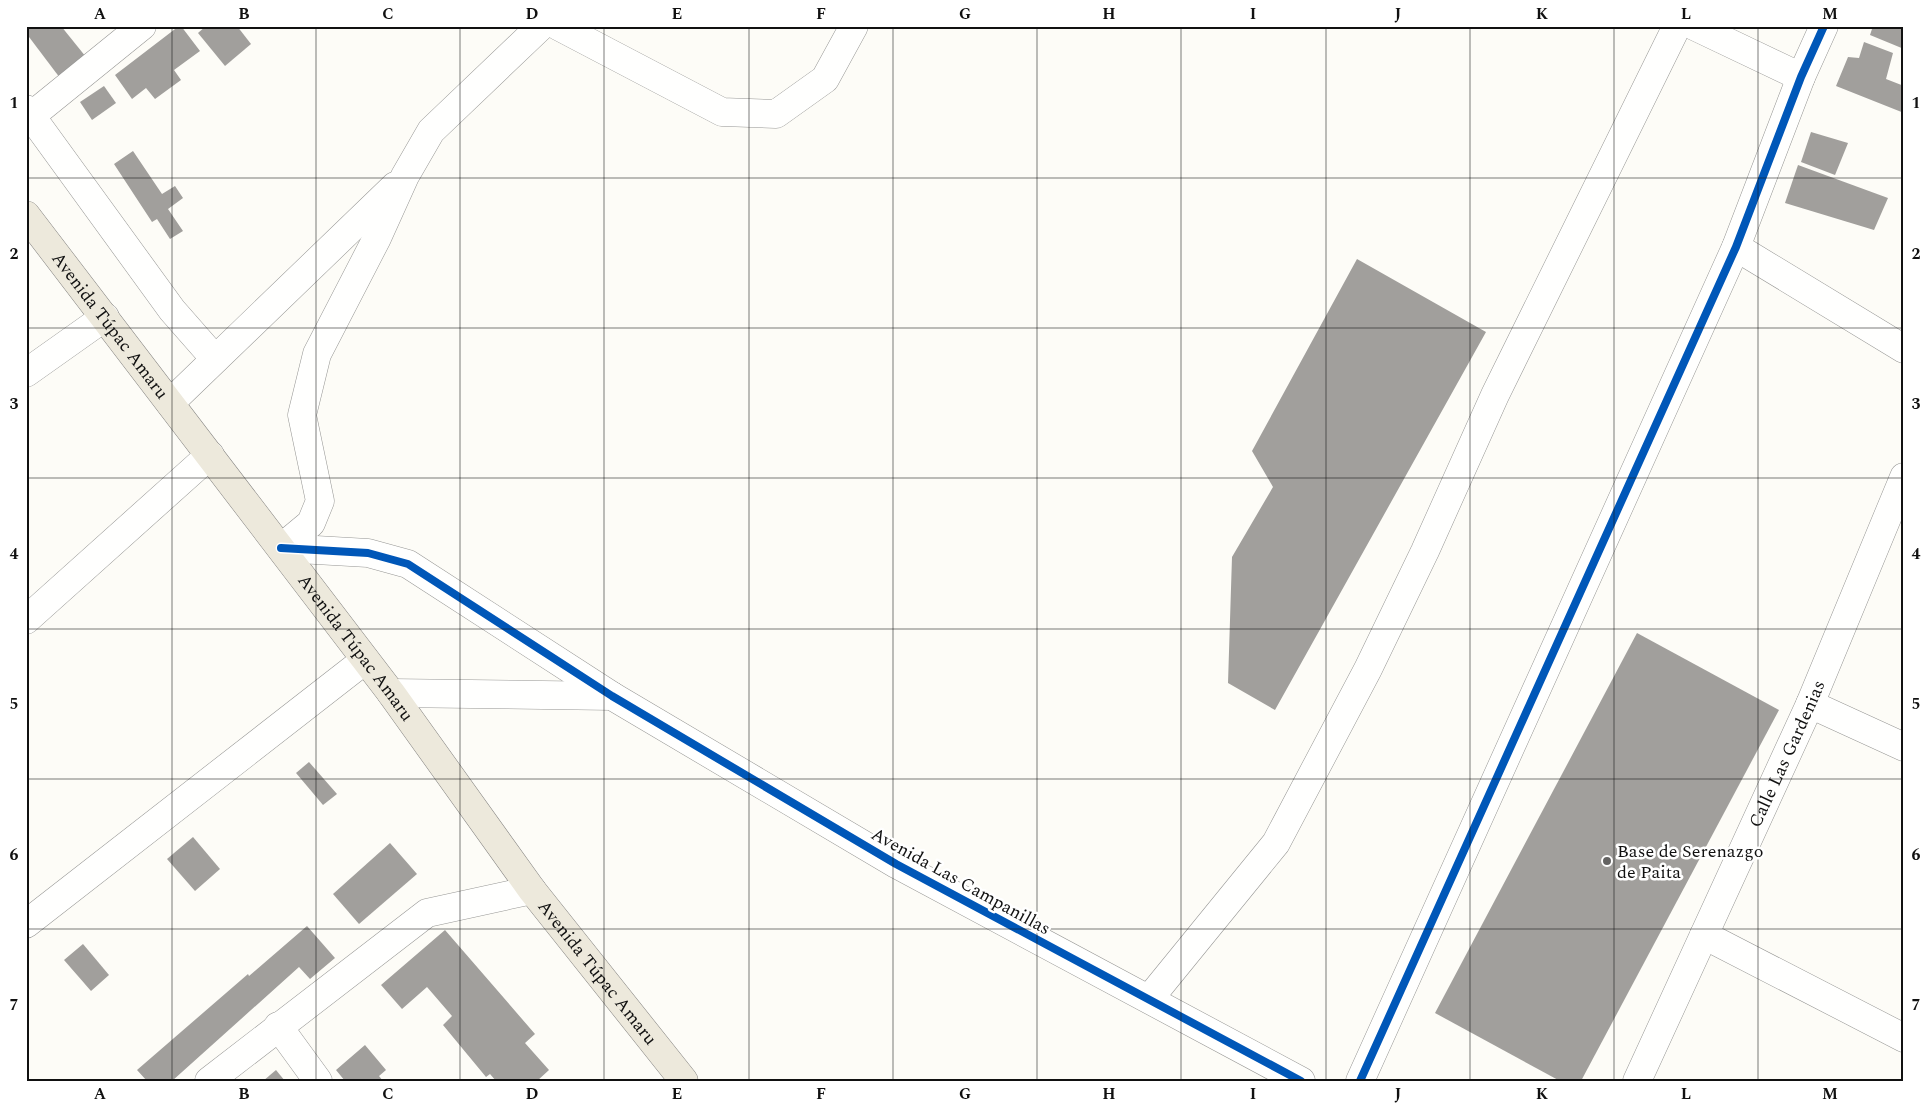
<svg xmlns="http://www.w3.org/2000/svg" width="1930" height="1107" font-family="Spectral,serif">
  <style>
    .building { fill: #a19f9c }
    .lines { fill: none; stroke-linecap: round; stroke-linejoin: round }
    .minor-casing { stroke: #979795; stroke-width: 29 }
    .tertiary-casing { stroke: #979795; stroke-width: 29 }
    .primary-casing { stroke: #858482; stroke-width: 29 }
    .minor { stroke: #fffffe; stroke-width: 28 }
    .tertiary { stroke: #fffffe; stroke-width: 28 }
    .primary { stroke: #ede9dc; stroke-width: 28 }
    .cycleway-casing { stroke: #fff; stroke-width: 11 }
    .cycleway { stroke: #0057b8; stroke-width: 8 }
    .grid { fill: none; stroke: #111; stroke-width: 1; stroke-opacity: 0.55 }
    .poi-dot { fill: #646362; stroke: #fff; stroke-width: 2 }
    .labels { text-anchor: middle; stroke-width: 5; stroke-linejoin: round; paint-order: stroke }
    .street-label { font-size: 18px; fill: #111; stroke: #fff }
    .poi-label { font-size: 18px; fill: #111; stroke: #fff; text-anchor: start }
    .neatline { fill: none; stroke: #111; stroke-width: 2 }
    .grid-label { font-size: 16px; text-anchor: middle; font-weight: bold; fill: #111 }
  </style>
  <rect width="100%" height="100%" fill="#fdfcf7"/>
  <g class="building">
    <polygon points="26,26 61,26 86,57 60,78 26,33"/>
    <polygon points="179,26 181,26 200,51 174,70 181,80 155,99 146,88 132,99 115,75"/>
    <polygon points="206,26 237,26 251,44 225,66 198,33"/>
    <polygon points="1873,26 1904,26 1904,49 1870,35"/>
    <polygon points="1864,42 1893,53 1886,79 1904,86 1904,113 1836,86 1848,57 1859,58"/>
    <polygon points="104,86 116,103 92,120 80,102"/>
    <polygon points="1811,132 1848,143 1835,175 1801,162"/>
    <polygon points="133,151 162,194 175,186 183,198 168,209 183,231 170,239 157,219 152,222 114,164"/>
    <polygon points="1798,165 1888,198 1874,230 1785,203"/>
    <polygon points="1357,259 1486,332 1275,710 1228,683 1232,557 1273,487 1252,451"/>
    <polygon points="1637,633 1779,710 1581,1081 1560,1081 1435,1013"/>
    <polygon points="309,762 337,794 323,805 296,773"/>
    <polygon points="193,837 220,869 195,891 167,859"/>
    <polygon points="390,843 417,874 359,924 333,894"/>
    <polygon points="307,926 335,958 310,979 299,967 172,1081 147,1081 137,1070 248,974 249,976"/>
    <polygon points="445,930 535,1034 525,1043 549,1070 537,1081 496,1081 490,1074 486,1077 443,1025 452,1016 427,987 402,1009 381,985"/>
    <polygon points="83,944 109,975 91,991 64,960"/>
    <polygon points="365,1045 386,1070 379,1076 383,1081 345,1081 336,1070"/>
    <polygon points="276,1070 285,1081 263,1081"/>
  </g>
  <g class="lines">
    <defs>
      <g id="minor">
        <polyline points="558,26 722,112 776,114 825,79 854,26"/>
        <polyline points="1694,26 1801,77"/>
        <polyline points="26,109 172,310 215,359"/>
        <polyline points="31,116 142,26"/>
        <polyline points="1736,247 1904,349"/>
        <polyline points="26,373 105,317"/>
        <polyline points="170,403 395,186"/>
        <polyline points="281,548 311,523 320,501 302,415 317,354 377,238 405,176 431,131 541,26"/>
        <polyline points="281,548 368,553 408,564 612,696"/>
        <polyline points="26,620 210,455"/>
        <polyline points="1810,704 1904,747"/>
        <polyline points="26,924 365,660"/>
        <polyline points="1704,935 1904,1038"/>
        <polyline points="1149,999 1276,843 1368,669 1425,551 1495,395 1677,26"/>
        <polyline points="278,1026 318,1081"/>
        <polyline points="209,1081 427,913 532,890"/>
        <polyline points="1360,1081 1736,247 1801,77 1824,26"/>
        <path id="s1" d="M1637,1081l173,-377 94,-227"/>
      </g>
      <polyline id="tertiary" points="391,693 612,696 896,864 1301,1081"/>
      <g id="primary">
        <path id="s2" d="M26,215l365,478 141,197 152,191"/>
      </g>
    </defs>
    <use href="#minor" class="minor-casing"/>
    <use href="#tertiary" class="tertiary-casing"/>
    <use href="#primary" class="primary-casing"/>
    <use href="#minor" class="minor"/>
    <use href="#tertiary" class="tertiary"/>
    <use href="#primary" class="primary"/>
    <defs>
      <g id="cycleway">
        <polyline points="281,548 368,553 408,564 612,696 896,864 1301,1081"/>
        <polyline points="1360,1081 1736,247 1801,77 1824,26"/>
      </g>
    </defs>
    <use href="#cycleway" class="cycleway-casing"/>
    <use href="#cycleway" class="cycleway"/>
  </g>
  <path class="grid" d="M172,26v1055M316,26v1055M460,26v1055M604,26v1055M749,26v1055M893,26v1055M1037,26v1055M1181,26v1055M1326,26v1055M1470,26v1055M1614,26v1055M1758,26v1055M26,178h1878M26,328h1878M26,478h1878M26,629h1878M26,779h1878M26,929h1878"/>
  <circle class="poi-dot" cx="1607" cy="861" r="5"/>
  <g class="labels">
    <g class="street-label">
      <text dy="6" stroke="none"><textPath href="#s2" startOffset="139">Avenida Túpac Amaru</textPath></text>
      <text dy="6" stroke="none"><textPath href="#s2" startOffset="544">Avenida Túpac Amaru</textPath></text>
      <text dy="6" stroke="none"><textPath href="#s1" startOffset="360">Calle Las Gardenias</textPath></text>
      <text transform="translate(961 881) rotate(29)" y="6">Avenida Las Campanillas</text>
      <text dy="6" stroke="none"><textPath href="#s2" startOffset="949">Avenida Túpac Amaru</textPath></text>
    </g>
    <g class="poi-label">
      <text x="1617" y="857">Base de Serenazgo<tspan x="1617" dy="21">de Paita</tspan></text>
    </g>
  </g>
  <rect width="1930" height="1107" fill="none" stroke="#ffffff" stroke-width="55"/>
  <rect x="28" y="28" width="1874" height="1052" class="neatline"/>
  <g class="grid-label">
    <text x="100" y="19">A</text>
    <text x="244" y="19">B</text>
    <text x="388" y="19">C</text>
    <text x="532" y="19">D</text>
    <text x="677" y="19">E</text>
    <text x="821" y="19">F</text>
    <text x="965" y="19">G</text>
    <text x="1109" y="19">H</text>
    <text x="1253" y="19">I</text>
    <text x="1398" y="19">J</text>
    <text x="1542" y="19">K</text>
    <text x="1686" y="19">L</text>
    <text x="1830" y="19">M</text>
    <text x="14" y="108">1</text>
    <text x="1916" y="108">1</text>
    <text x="14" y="259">2</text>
    <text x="1916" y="259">2</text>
    <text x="14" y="409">3</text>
    <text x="1916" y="409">3</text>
    <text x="14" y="559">4</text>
    <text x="1916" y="559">4</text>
    <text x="14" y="709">5</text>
    <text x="1916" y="709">5</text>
    <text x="14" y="860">6</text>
    <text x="1916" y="860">6</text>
    <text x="14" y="1010">7</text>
    <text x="1916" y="1010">7</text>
    <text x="100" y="1099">A</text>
    <text x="244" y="1099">B</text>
    <text x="388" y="1099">C</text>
    <text x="532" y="1099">D</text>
    <text x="677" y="1099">E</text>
    <text x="821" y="1099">F</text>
    <text x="965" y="1099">G</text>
    <text x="1109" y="1099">H</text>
    <text x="1253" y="1099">I</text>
    <text x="1398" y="1099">J</text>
    <text x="1542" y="1099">K</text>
    <text x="1686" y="1099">L</text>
    <text x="1830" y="1099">M</text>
  </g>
</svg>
